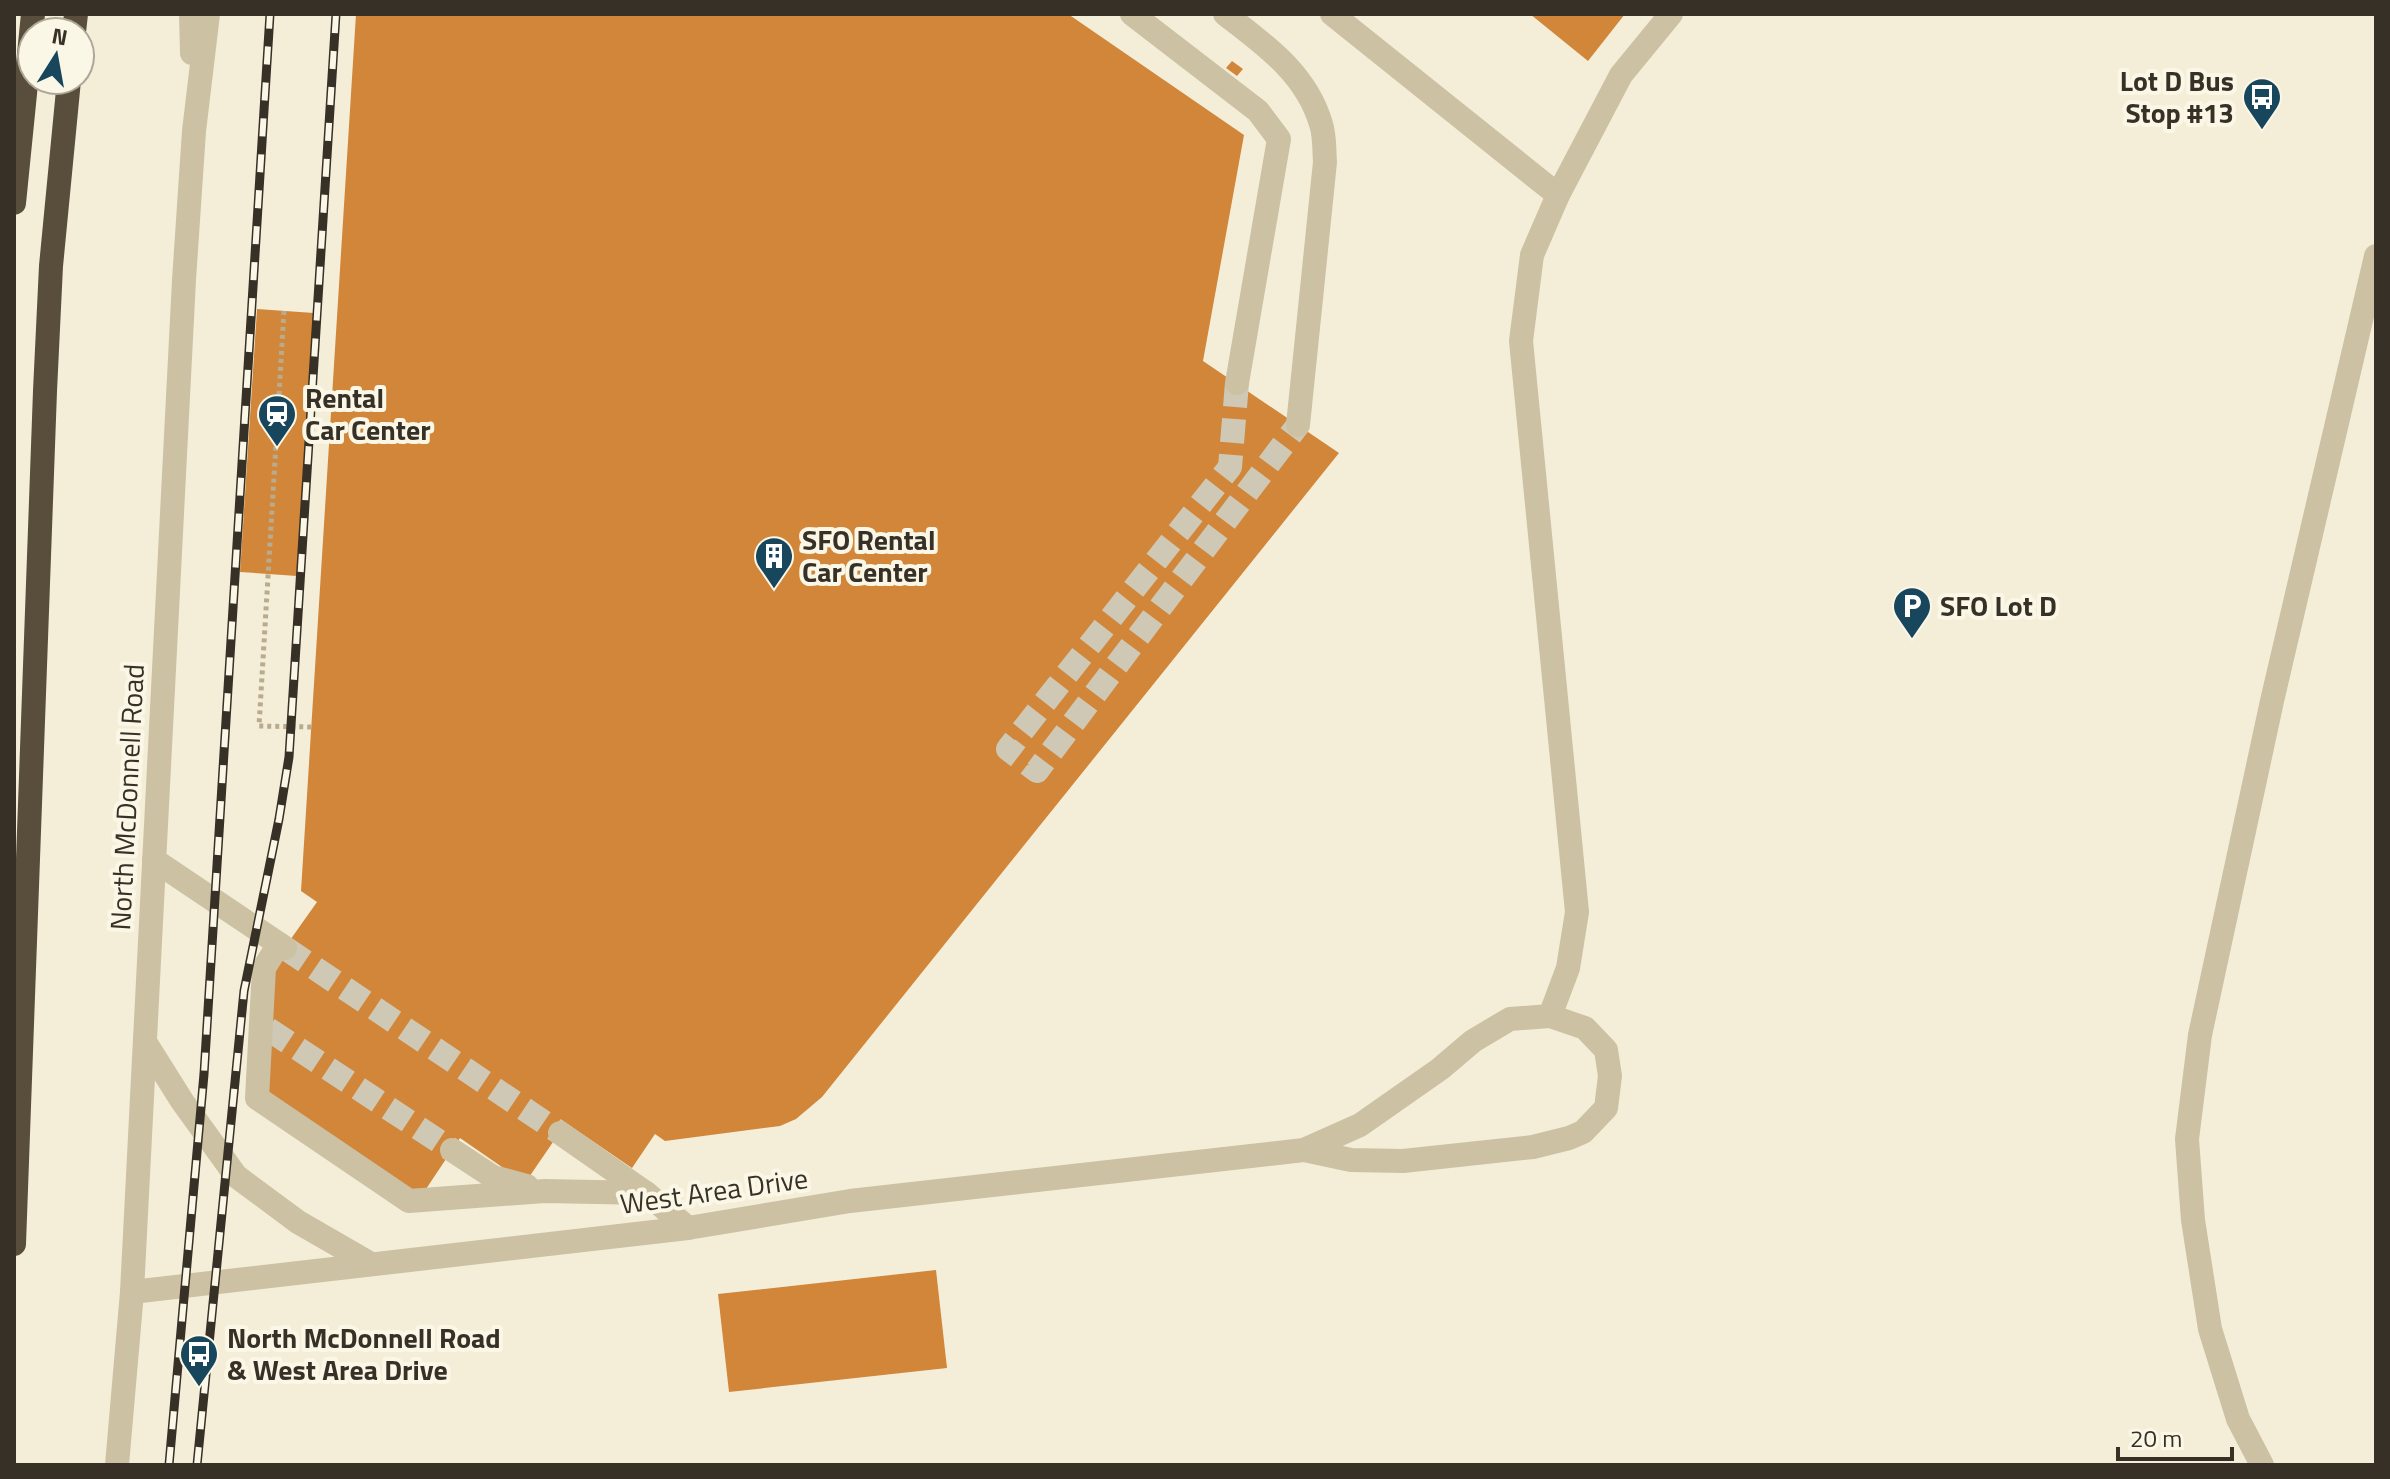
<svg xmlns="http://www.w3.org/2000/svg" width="2390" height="1479" font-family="'Titillium Web',sans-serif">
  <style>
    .building { fill: #d18639 }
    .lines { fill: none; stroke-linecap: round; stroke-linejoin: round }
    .minor-tunnel { stroke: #cec8b5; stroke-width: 24; stroke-dasharray: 24 12; stroke-linecap: butt }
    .path { stroke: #b9ab8e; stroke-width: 5; stroke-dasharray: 4 4; stroke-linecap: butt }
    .minor { stroke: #cdc1a4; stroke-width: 24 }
    .highway { stroke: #594d3c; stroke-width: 24 }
    .rail-casing { stroke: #373026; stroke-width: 9 }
    .rail { stroke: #fbf7e6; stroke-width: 6; stroke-dasharray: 18; stroke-linecap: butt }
    .labels { text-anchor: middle; stroke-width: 8; stroke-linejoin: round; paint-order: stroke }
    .poi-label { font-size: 28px; font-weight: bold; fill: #373026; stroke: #fbf7e6; text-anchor: start }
    .street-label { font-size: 28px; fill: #373026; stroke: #fbf7e6 }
  </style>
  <rect width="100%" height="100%" fill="#f4eed9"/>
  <g class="building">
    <polygon points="356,14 1068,14 1244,135 1203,361 1339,453 822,1097 796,1119 780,1126 665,1141 655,1134 632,1168 566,1123 525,1183 460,1138 420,1198 263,1091 271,967 317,902 301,891"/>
    <polygon points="1530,14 1625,14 1588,61"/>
    <polygon points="1232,61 1243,69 1237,76 1226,68"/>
    <polygon points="257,309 314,313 297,576 240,572"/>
    <polygon points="936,1270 947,1368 729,1392 718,1294"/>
  </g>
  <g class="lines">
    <g class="minor-tunnel">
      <polyline points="1237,383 1230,467 1008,749 1037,771 1298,425"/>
      <polyline points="285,948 560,1133"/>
      <polyline points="268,1029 452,1150"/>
    </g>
    <polyline class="path" points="284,311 259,726 311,727"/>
    <g class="minor">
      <polyline points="191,14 192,53"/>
      <polyline points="1132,14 1258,111 1279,139 1237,383"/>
      <path d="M1225,14c40,31 81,59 96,110 4,12 3,26 4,38l-27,263"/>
      <polyline points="1332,14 1558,195"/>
      <polyline points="154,860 285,948"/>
      <polyline points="279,944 264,968 257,1098 409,1201 545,1191 646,1193"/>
      <polyline points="1550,1016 1568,968 1577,912 1521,341 1532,255 1558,195 1621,75 1671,14"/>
      <polyline points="145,1042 182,1101 236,1176 298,1222 369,1263"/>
      <polyline points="560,1133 646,1193 688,1228"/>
      <polyline points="452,1150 493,1177 527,1186"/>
      <polyline points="132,1292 688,1228 850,1201 1304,1150 1360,1125 1440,1069 1473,1041 1510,1019 1550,1016 1585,1028 1606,1050 1610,1076 1606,1108 1583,1132 1569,1138 1533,1147 1403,1161 1351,1160 1304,1150"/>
      <polyline points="117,1465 132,1292 184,280 194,131 208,14"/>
      <polyline points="2262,1465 2238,1419 2210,1329 2193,1220 2187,1139 2200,1035 2272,701 2376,256"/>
    </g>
    <g class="highway">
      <polyline points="74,32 76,14"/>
      <polyline points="14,203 33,14"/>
      <polyline points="14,1244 45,391 51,266 69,80"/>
    </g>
    <defs>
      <g id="rail">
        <polyline points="169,1465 204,1074 270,14"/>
        <polyline points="197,1465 244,991 279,819 289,757 336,14"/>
      </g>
    </defs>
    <use href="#rail" class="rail-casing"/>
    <use href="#rail" class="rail"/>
  </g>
  <defs>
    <symbol id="bus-pin" viewBox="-11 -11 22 30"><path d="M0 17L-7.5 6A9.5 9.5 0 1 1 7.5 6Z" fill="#18465d" stroke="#fbf7e6"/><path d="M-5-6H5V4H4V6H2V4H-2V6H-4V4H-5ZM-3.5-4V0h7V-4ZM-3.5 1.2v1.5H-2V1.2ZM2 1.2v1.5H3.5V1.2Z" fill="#fff"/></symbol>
    <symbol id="station-pin" viewBox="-11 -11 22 30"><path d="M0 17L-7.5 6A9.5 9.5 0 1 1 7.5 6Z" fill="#18465d" stroke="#fbf7e6"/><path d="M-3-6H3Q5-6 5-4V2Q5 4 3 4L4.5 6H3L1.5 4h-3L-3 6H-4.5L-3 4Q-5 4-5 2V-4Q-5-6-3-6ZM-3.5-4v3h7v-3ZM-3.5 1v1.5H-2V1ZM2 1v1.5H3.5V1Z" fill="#fff"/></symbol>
    <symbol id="building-pin" viewBox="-11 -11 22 30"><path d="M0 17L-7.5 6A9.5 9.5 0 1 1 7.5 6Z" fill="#18465d" stroke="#fbf7e6"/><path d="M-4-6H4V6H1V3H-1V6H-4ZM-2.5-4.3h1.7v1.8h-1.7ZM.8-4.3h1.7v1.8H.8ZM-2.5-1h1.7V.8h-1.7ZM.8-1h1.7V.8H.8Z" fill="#fff"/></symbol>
    <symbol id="parking-pin" viewBox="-11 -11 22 30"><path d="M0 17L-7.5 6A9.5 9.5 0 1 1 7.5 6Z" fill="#18465d" stroke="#fbf7e6"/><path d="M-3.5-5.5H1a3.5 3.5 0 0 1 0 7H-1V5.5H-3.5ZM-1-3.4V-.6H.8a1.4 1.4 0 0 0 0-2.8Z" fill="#fff"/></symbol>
  </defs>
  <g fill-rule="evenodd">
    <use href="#bus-pin" x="2240" y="75" width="44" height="60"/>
    <use href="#station-pin" x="255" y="392" width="44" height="60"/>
    <use href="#building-pin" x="752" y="534" width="44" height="60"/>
    <use href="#parking-pin" x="1890" y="584" width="44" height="60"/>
    <use href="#bus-pin" x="177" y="1332" width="44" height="60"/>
  </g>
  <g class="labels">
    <g class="poi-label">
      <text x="2234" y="91" text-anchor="end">Lot D Bus<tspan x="2234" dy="32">Stop #13</tspan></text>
      <text x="305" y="408">Rental<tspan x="305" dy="32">Car Center</tspan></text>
      <text x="802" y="550">SFO Rental<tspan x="802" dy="32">Car Center</tspan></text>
      <text x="1940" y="616">SFO Lot D</text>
      <text x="227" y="1348">North McDonnell Road<tspan x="227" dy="32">&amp; West Area Drive</tspan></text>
    </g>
    <g class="street-label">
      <text transform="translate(127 797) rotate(-87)" y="10">North McDonnell Road</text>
      <text transform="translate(714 1191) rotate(-8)" y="10">West Area Drive</text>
    </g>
  </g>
  <rect width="2390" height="1479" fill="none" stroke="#373026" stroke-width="32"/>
  <g transform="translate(56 56) rotate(11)"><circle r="38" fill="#fbf7e6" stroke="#ada799" stroke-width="2"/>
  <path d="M0-6L14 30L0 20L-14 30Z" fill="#18465d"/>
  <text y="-12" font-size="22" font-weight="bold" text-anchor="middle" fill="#373026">N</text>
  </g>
  <path d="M2118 1447v12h114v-12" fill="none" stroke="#373026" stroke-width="4"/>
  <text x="2130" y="1447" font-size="24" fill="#373026" stroke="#fbf7e6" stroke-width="6" paint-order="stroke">20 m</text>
</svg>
